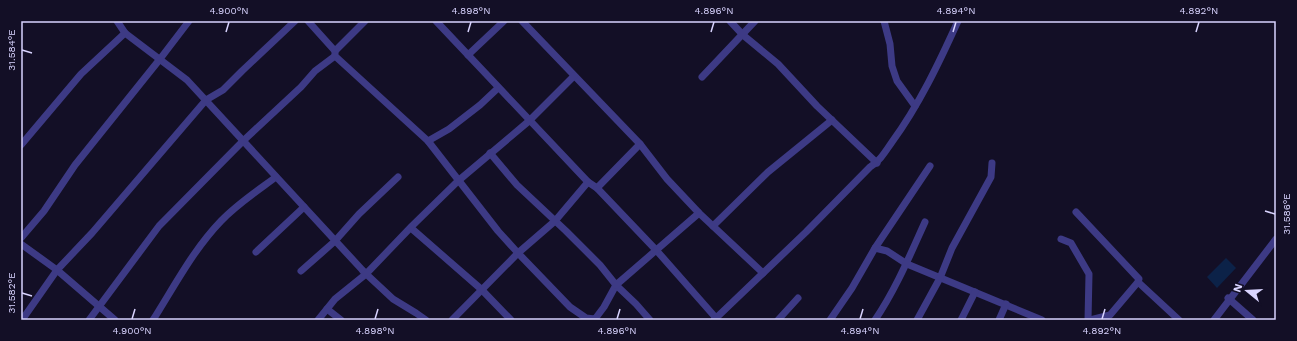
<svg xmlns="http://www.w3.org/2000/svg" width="1297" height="341" font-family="'Work Sans',sans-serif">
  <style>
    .water { fill: #0c2248 }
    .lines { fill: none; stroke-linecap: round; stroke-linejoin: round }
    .minor { stroke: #3d3a85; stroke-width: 7 }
    .ticks { fill: none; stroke: #d9d4ff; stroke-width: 1.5 }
    .neatline { fill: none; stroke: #d9d4ff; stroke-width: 1.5 }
    .ticks-label { font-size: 10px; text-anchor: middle; fill: #d9d4ff }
  </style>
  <rect width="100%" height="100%" fill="#130f26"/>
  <polygon class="water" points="1226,258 1236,268 1217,288 1207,277"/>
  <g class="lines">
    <g class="minor">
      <polyline points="117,21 125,33 187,80 366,274"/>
      <polyline points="308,21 335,51 335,56 428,141 498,231 518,253 570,307 586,318 595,319 604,307 616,285 636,304 650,320"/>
      <polyline points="436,21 588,182 597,188 657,251 716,318"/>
      <polyline points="522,21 640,144 667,179 699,213 763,273"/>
      <polyline points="730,21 743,35 778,64 817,106 877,163"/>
      <polyline points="884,21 890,44 892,66 897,81 915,106"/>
      <polyline points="335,51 365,21"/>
      <polyline points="468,55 504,21"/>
      <polyline points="702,77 755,21"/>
      <polyline points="428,141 449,129 480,105 497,89"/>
      <polyline points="21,145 81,74 125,33"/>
      <polyline points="490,153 517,185 566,231 600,265 616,285 699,213"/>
      <polyline points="597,188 640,144"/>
      <polyline points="1076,212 1139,279 1138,282 1179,320"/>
      <polyline points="713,226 768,172 832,120"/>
      <polyline points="411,228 481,289 511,320"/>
      <polyline points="21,238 44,211 75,165 160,59 189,21"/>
      <polyline points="1061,239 1071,243 1089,274 1088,320"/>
      <polyline points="21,244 57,270 115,320"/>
      <polyline points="875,248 887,251 907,264 1042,320"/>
      <polyline points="256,252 304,207"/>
      <polyline points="301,271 335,241 359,214 398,177"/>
      <polyline points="363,271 393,299 416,313 426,320"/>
      <polyline points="1228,298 1253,320"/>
      <polyline points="327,309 341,320"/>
      <polyline points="22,320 57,270 92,233 206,100 223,90 242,71 295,21"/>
      <polyline points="89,320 159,226 243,141 301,87 315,71 335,56"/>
      <path d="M153,320c21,-33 40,-70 68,-99 16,-17 36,-30 55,-44"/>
      <polyline points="318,320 335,299 366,274 412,226 458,181 529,121 574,76"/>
      <polyline points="452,320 518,253 555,221 588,182"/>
      <path d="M714,320l92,-88 64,-65c10,-6 15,-15 22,-25 27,-37 47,-79 66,-121"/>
      <polyline points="778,320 798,298"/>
      <polyline points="830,320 852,288 875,248 930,166"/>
      <path d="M875,320c21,-31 35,-65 50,-98"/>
      <polyline points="917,320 940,278 952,248 991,177 992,163"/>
      <polyline points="961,320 975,292"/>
      <polyline points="999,320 1006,304"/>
      <polyline points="1090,320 1110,315 1138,282"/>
      <polyline points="1214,320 1276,239"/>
    </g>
  </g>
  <path class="ticks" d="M226,32l3,-10M468,32l3,-10M711,32l3,-10M953,32l3,-10M1196,32l3,-10M22,50l10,3M1265,211l10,3M22,293l10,3M132,319l3,-10M375,319l3,-10M617,319l3,-10M860,319l3,-10M1102,319l3,-10"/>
  <rect width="1297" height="341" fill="none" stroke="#130f26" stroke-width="44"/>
  <g transform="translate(1247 291) rotate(288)" stroke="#130f26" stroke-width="3" paint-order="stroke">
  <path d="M0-3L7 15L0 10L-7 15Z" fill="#d9d4ff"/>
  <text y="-6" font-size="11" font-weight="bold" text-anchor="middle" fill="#d9d4ff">N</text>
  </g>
  <rect x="22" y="22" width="1253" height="297" class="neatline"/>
  <g class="ticks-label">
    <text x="229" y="14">4.900°N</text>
    <text x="471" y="14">4.898°N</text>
    <text x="714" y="14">4.896°N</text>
    <text x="956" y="14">4.894°N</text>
    <text x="1199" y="14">4.892°N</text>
    <text transform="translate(11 50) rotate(-90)" y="4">31.584°E</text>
    <text transform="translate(1286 214) rotate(-90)" y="4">31.586°E</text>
    <text transform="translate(11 293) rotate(-90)" y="4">31.582°E</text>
    <text x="132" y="334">4.900°N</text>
    <text x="375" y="334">4.898°N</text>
    <text x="617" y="334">4.896°N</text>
    <text x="860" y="334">4.894°N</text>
    <text x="1102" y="334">4.892°N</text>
  </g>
</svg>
